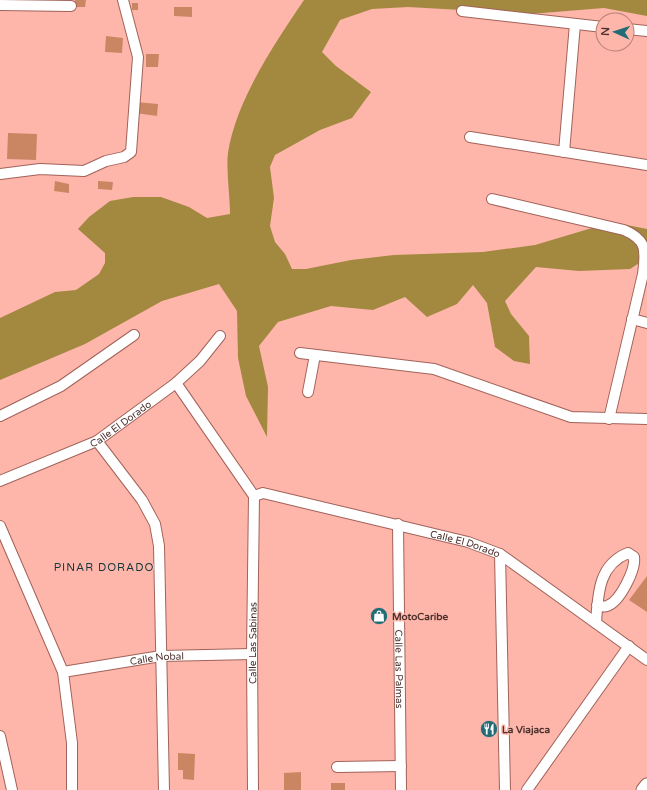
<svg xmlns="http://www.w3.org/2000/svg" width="647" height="790" font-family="'Varela Round',sans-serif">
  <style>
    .forest { fill: #a3883f }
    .building { fill: #ca8662 }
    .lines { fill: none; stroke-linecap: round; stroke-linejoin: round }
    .minor-casing { stroke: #a26259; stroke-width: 12 }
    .major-casing { stroke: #a26259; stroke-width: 15 }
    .minor { stroke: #fff; stroke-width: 10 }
    .major { stroke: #fff; stroke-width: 13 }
    .labels { text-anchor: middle; stroke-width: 3; stroke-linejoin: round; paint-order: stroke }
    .street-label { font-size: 10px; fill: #4c302c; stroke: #feb6ab }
    .poi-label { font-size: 10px; font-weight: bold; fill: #4c302c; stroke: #feb6ab; text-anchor: start }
    .neighbourhood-label { font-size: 11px; letter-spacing: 1px; fill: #14363b; stroke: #feb6ab }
  </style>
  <rect width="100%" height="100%" fill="#feb6ab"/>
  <path class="forest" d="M304,0h343v16l-43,-8 -74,6 -122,-7 -36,2 -32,11 -18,32 14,14 35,26 -19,26 -32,12 -45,25 -5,12 4,31 -4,28 5,16 10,12 7,15h14l45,-9 43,-5 89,-3 52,-7 77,-23 35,7v29l-17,11 -51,2 -43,-4 -31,34 6,13 18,22 1,28 -16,-3 -19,-14 -8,-44 -14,-18 -16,19 -30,13 -22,-20 -32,13 -42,-4 -53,16 -19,24 9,41 -1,50 -21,-41 -8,-38 -1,-47 -18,-27 -57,17 -77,43 -85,36v-62l55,-26 21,-2 23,-16 6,-11v-10l-27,-24 11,-12 21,-16 23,-4h28l28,10 18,11 23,-4c0,-17 -4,-46 -2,-61 8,-53 47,-110 76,-153z"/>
  <g class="building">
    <polygon points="75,0 86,0 85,7 74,7"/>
    <rect x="132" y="3" width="6" height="7"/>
    <polygon points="174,7 192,7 192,17 174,16"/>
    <polygon points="106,36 123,38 122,53 105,52"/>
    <polygon points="146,54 159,54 158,67 146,67"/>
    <polygon points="136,102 158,104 157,116 135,113"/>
    <polygon points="8,133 37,134 36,160 7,159"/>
    <polygon points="55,181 69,184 69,193 54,191"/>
    <polygon points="98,181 113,182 112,190 98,189"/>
    <polygon points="647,576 647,612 629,600"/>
    <polygon points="178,753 195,754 194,780 183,779 183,770 178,770"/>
    <polygon points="301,772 301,790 284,790 284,773"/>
    <rect x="331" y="783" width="14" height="7"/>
  </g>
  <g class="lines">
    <defs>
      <g id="minor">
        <polyline points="0,5 71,6"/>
        <polyline points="462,11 603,27"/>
        <polyline points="627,29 647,31"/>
        <polyline points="470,137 647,165"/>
        <polyline points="564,152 575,24"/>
        <polyline points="0,174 40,169 84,171 106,161 124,157 131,152 138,57 123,0"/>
        <path d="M492,199l132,31c23,10 22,20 19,44l-34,145"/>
        <polyline points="632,319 647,323"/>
        <polyline points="300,353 434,369 571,417 647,419"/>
        <polyline points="176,383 254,496"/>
        <polyline points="308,392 315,355"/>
        <polyline points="0,416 61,386 134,335"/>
        <polyline points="97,441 142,500 155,524 159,546 164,790"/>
        <path id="s1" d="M0,481l97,-40 79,-58 24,-22 20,-25"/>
        <path id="s2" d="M254,496l9,-3 205,49 32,12 147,106"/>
        <path id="s3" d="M398,524l3,266"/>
        <polyline points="0,526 63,672 72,743 72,790"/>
        <polyline points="500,554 505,790"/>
        <path d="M596,623c2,-28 2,-58 32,-70l6,4c2,12 -14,45 -27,49 -3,1 -7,0 -10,-1"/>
        <path id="s4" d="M63,672l98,-16 91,-2"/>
        <polyline points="0,736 12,790"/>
        <polyline points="337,767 401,766"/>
        <path id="s5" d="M253,790l-1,-136 2,-158"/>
        <polyline points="527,790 629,646"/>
      </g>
      <polyline id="major" points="643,790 647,785"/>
    </defs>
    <use href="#minor" class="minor-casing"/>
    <use href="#major" class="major-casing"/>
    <use href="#minor" class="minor"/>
    <use href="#major" class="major"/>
  </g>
  <defs>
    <symbol id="shop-disc" viewBox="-11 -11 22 22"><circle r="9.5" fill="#226c76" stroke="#feb6ab"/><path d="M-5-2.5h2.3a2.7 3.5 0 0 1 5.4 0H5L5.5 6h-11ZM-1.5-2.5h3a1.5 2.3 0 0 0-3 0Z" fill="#fff"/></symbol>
    <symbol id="restaurant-disc" viewBox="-11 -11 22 22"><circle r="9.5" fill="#226c76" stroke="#feb6ab"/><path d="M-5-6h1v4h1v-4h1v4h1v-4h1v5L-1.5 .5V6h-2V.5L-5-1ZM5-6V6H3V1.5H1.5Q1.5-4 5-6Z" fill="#fff"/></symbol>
  </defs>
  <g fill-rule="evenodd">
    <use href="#shop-disc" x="369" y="606" width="20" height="20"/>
    <use href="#restaurant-disc" x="479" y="719" width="20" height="20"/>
  </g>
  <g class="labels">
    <g class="street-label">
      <text dy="4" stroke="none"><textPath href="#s1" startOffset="134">Calle El Dorado</textPath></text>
      <text dy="4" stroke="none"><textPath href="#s2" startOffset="218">Calle El Dorado</textPath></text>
      <text dy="4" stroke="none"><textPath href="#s5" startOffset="147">Calle Las Sabinas</textPath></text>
      <text dy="4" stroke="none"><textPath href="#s4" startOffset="95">Calle Nobal</textPath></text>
      <text dy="4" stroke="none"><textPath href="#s3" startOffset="145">Calle Las Palmas</textPath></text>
    </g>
    <g class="poi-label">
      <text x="392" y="620">MotoCaribe</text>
      <text x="502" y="733">La Viajaca</text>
    </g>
    <g class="neighbourhood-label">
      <text x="104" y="571">PINAR DORADO</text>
    </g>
  </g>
  <g transform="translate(615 32) rotate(273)"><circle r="19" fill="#feb6ab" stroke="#b78078"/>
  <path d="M0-3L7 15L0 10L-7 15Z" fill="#226c76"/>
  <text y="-6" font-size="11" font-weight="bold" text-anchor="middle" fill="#4c302c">N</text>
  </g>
</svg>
